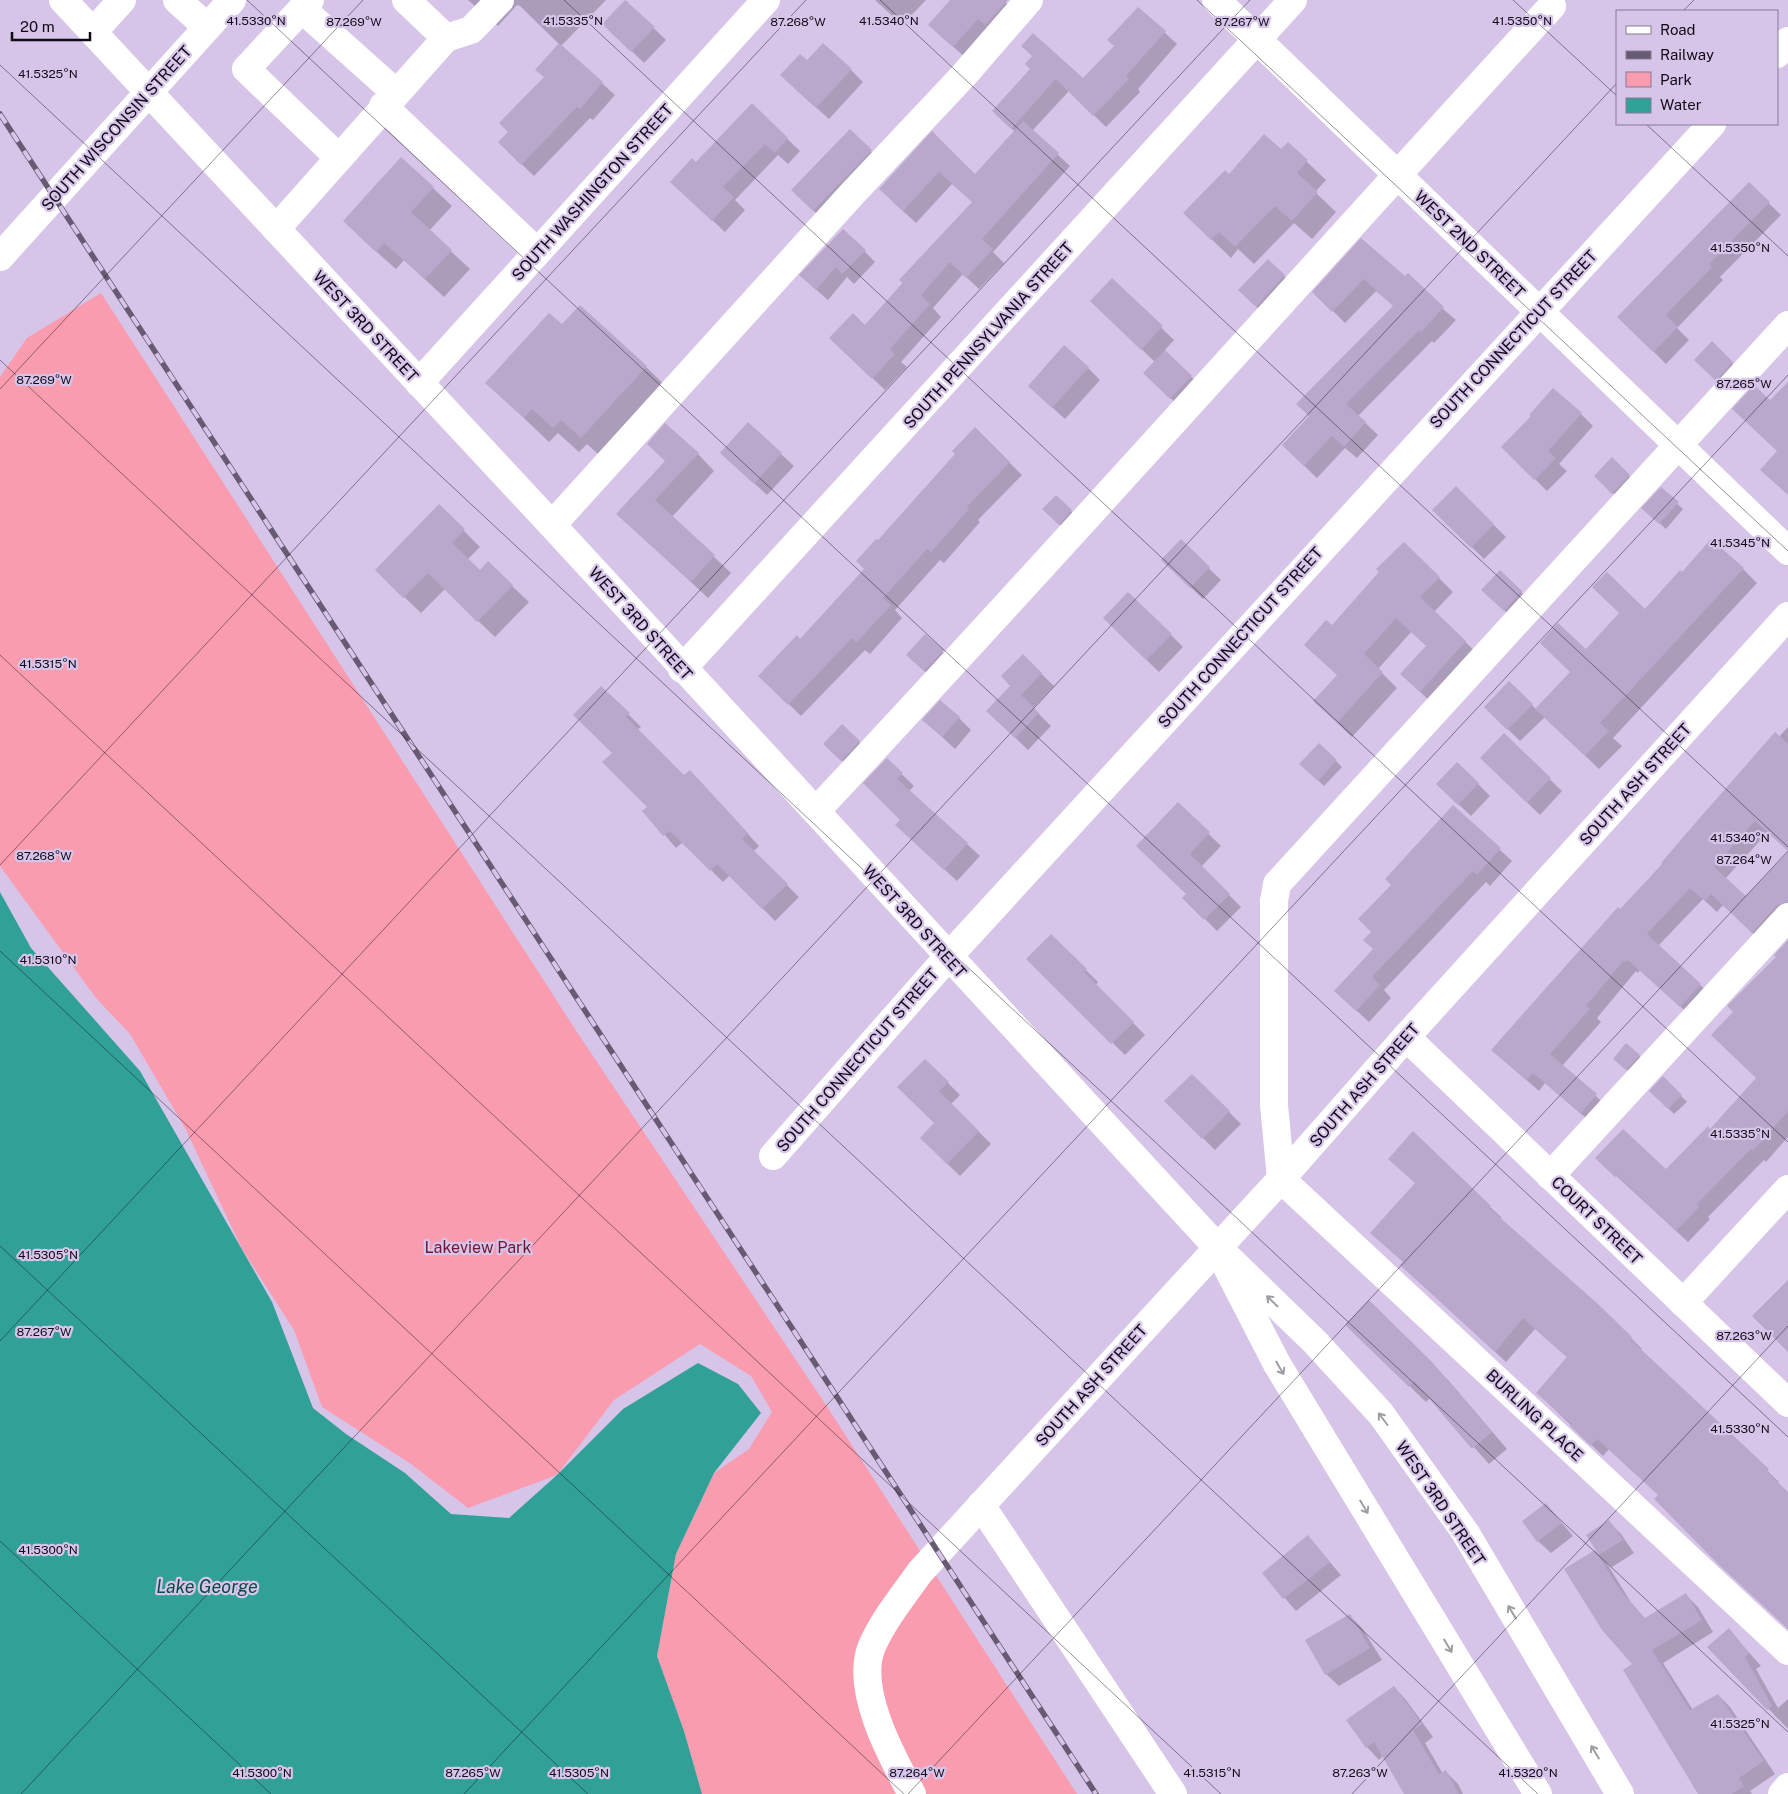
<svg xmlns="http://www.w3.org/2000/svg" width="1788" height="1794" font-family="'Public Sans',sans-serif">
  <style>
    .green { fill: #fa9caf }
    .water { fill: #31a198 }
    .shadow { fill: #0003 }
    .building { fill: #b9a8cc }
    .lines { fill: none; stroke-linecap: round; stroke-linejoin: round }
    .minor { stroke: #fff; stroke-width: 28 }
    .rail-casing { stroke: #665b72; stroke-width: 5.5 }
    .rail { stroke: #d6c4e9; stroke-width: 4; stroke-dasharray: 11; stroke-linecap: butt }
    .oneway { stroke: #a09da2 }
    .ticks { fill: none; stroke: #110b17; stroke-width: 1; stroke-opacity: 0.45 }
    .labels { text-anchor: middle; stroke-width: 4.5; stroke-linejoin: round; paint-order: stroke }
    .street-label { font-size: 16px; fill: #110b17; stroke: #d6c4e9 }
    .park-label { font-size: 16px; fill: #6f1633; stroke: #d6c4e9 }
    .water-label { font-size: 18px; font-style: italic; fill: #0a4b46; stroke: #d6c4e9 }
    .ticks-label { font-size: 12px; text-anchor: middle; fill: #110b17; stroke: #d6c4e9; stroke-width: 4.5; stroke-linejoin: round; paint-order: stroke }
  </style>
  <rect width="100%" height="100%" fill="#d6c4e9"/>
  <polygon class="green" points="101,293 575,1029 826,1405 1077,1794 702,1794 684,1731 657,1656 676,1554 714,1473 749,1449 772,1412 751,1376 700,1344 614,1400 557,1475 468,1508 411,1464 322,1407 294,1330 242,1249 185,1128 130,1034 96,998 0,866 0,377 27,338"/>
  <polygon class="water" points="0,892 31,948 140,1071 272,1302 313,1408 346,1434 405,1473 451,1514 509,1518 557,1475 623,1409 698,1363 738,1384 761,1413 714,1473 676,1554 657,1656 684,1731 702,1794 0,1794"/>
  <g class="shadow">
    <polygon points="468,0 606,0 561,46 615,95 593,120 590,118 534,176 512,155 510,132 545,78 559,44 520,6 517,5 498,26"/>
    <polygon points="875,0 926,0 902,25"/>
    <polygon points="958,0 1003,0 1018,15 966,58 942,37"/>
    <polygon points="626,1 666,40 644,63 604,24"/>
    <polygon points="1138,8 1177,44 1138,89 1140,92 1106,127 1069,91 1032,131 1070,166 993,252 1004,263 979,289 963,274 933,308 941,317 901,362 907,367 885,390 843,350 974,203 952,184 916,223 892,201 932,133 975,175 1015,132 1006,123 1032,69 1083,79 1115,46"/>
    <polygon points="851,70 863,82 829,119 794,88"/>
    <polygon points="752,105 800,151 788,164 778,155 735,200 745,210 725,232 684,194 696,164"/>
    <polygon points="850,131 881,162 824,221 793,190"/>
    <polygon points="1288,144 1326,180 1315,192 1336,212 1312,239 1294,223 1254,264 1238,249 1231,258 1203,231"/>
    <polygon points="1749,184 1781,215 1720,277 1723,280 1677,328 1689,340 1666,364 1619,317"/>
    <polygon points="433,188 452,206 429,231 470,269 444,297 404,260 396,269 363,240"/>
    <polygon points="844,230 875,262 854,284 847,277 828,300 812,286"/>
    <polygon points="1361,240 1456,320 1434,343 1432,341 1358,416 1378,435 1357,458 1345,448 1317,478 1296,458 1310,416 1394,306 1376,291 1345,323 1314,292"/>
    <polygon points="1268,260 1297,289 1269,319 1239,290"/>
    <polygon points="1112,280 1174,340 1164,351 1204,389 1183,410 1157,385 1155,362 1104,313"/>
    <polygon points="562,326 646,367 671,391 607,462 587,444 579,452 558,433 549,442 487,383"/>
    <polygon points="1712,343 1744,375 1729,392 1696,360"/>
    <polygon points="1088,368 1100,380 1065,419 1042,398"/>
    <polygon points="1581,414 1593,426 1559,464 1567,471 1547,491 1503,447"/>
    <polygon points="975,429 1022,475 978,520 980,522 944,563 940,560 895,610 902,618 870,654 865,650 801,716 760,676 800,640 865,569 878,542 957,454"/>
    <polygon points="698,454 714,471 672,517 731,573 708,598 618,514"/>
    <polygon points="781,454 794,466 767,495 734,465"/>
    <polygon points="1612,459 1641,488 1625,505 1596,476"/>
    <polygon points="1456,488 1506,537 1484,559 1434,510"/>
    <polygon points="1661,489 1683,509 1666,529 1649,514"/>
    <polygon points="1056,497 1077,517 1065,530 1044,509"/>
    <polygon points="439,506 480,547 467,560 480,572 512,586 529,602 495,637 445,589 421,613 376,570"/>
    <polygon points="1181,541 1221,580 1203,599 1162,560"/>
    <polygon points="1404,543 1453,592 1434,612 1480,656 1435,706 1416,688 1427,646 1412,631 1378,669 1397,688 1352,737 1329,715 1338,676 1332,627"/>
    <polygon points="1743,569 1757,583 1613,738 1622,746 1599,769 1545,717 1520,741 1485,707 1509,683 1536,709 1572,673 1586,651 1621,613 1645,611 1682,574"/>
    <polygon points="1521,592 1534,604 1517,622 1495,602"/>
    <polygon points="1116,630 1171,635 1183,647 1159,672"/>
    <polygon points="925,635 955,664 937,683 920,667"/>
    <polygon points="1023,656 1054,686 1033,708 1051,726 1028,750 1000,723"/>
    <polygon points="601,687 641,727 637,730 684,777 702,784 759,846 753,852 799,897 775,921 730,875 723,882 683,842 676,848 644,811 649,807 613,753"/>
    <polygon points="959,718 971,730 955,749 924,720"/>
    <polygon points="842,726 871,754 854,772 837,756"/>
    <polygon points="1788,727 1788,816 1768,832 1725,879 1746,898 1788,853 1788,920 1764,944 1723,905 1717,912 1703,899 1658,946 1712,996 1693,1018 1640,970 1638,973 1636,971 1597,1018 1601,1022 1562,1066 1608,1107 1593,1124 1545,1083 1539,1091 1505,1061 1620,910"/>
    <polygon points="1504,735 1562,791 1540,815 1482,758"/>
    <polygon points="1319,745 1342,767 1324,786 1301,764"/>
    <polygon points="887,760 914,786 909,791 980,856 957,881 909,837 901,819"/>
    <polygon points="1457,763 1490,796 1471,816 1437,784"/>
    <polygon points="1178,804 1221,846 1201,867 1241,907 1217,931 1184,898 1188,894"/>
    <polygon points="1453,807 1512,861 1490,886 1486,882 1384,990 1391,998 1369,1022 1348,1003 1374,949 1373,932 1392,885"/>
    <polygon points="1051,936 1098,982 1096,985 1145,1035 1125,1055 1028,959"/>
    <polygon points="1788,943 1788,1137 1766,1162 1764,1160 1708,1217 1710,1219 1688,1242 1597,1158 1666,1170 1710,1130 1758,1078 1735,1012"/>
    <polygon points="1639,1056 1645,1061 1633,1075 1620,1064"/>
    <polygon points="925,1060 960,1095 951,1104 991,1144 960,1176 921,1138 936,1123"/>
    <polygon points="1192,1075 1241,1124 1215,1150 1166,1101"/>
    <polygon points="1663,1078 1687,1102 1674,1114 1651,1091"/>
    <polygon points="1413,1133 1490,1207 1502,1218 1500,1219 1597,1304 1642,1349 1640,1350 1779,1482 1777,1484 1788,1493 1788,1629 1659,1495 1609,1449 1603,1456 1549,1404 1568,1358 1535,1329 1506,1362 1413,1276 1404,1263 1416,1184"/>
    <polygon points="1369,1302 1448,1380 1507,1449 1489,1464 1430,1398 1426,1402 1363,1341"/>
    <polygon points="1546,1504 1573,1536 1551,1553 1538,1541"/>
    <polygon points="1609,1522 1621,1534 1634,1553 1612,1567 1606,1562 1632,1604 1645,1619 1686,1595 1698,1607 1713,1632 1663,1663 1693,1710 1718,1695 1730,1707 1775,1774 1750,1791 1752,1794 1700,1794 1634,1664 1595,1551 1600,1555 1588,1536"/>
    <polygon points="1308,1537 1341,1575 1296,1611 1263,1573"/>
    <polygon points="1350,1616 1362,1628 1382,1660 1339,1686 1326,1674"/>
    <polygon points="1729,1630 1761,1666 1756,1669 1778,1708 1788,1699 1788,1729 1709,1647"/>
    <polygon points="1394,1687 1406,1700 1433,1737 1425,1743 1443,1774 1446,1772 1458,1784 1463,1794 1405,1794 1383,1756 1379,1760 1367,1747"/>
  </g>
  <g class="building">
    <polygon points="625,0 655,27 631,52 602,24"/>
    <polygon points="950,0 1008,0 985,25 978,19 953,47 928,25"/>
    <polygon points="1138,7 1166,31 1126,76 1129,79 1093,116 1056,79 1011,129 992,111 1030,69 1025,64 1032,56 1021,46 1033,33 1083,78 1114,46 1107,40"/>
    <polygon points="559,43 603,82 580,109 577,107 521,165 498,142 508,132 499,123 544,77 535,70"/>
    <polygon points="823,43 852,69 816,108 780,75 800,54 807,60"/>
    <polygon points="752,103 788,138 775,153 765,144 723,187 734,197 712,221 670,182 692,158 696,162"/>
    <polygon points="1023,121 1059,153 982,239 993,249 966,278 950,262 921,295 930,304 890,349 895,354 872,379 829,338 853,313 865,325 903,283 899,280 972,202 939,172 903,211 879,189 932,131 975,174"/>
    <polygon points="850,129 872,150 813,211 791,190"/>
    <polygon points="1264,134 1281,149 1288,142 1308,160 1297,173 1318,192 1292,221 1275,206 1235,247 1219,232 1211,240 1183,213 1225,170 1229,174"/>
    <polygon points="401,157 434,187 411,212 452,250 425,279 384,243 376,252 343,221"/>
    <polygon points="1749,182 1770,202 1709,264 1712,267 1666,315 1678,327 1653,352 1617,317"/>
    <polygon points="843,229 866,250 842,274 836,267 816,290 799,275"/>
    <polygon points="1361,238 1405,276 1408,273 1444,307 1421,332 1419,330 1346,404 1366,422 1344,447 1332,436 1304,466 1282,445 1309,416 1296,404 1393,306 1364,279 1332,312 1312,292"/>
    <polygon points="1268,259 1285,275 1256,307 1238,290"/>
    <polygon points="1112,278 1163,326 1141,350 1090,301"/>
    <polygon points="580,305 647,366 581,438 561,420 553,428 532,409 524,418 485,383 549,313 562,324"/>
    <polygon points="1712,341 1733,362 1716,381 1694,360"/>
    <polygon points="1064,345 1089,367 1052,408 1028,386"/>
    <polygon points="1165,350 1192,376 1170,399 1143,373"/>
    <polygon points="1788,382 1788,495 1760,470 1777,451 1732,409 1754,385 1770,400"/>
    <polygon points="1553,388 1582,413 1548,451 1556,458 1534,480 1501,447 1531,416 1529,415"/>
    <polygon points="748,422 782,453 754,484 720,453"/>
    <polygon points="665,423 699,453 655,500 715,555 691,582 616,514 665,461 647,444"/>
    <polygon points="975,427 1010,462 967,507 969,509 931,552 927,549 883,598 891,605 857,642 852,638 788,705 758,676 797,635 800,639 864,569 856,561 876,539 878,540 955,454 952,451"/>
    <polygon points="1612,457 1630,475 1612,494 1594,476"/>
    <polygon points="1456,486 1494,524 1471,548 1432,510"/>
    <polygon points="1661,487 1679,502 1659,524 1641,508"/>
    <polygon points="1056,495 1072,510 1059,525 1042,509"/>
    <polygon points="439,504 465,529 452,543 480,570 488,561 513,585 477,622 428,573 403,598 375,570"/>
    <polygon points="1181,539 1210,567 1190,588 1161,560"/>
    <polygon points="1711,539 1744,568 1600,723 1609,731 1585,756 1535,709 1570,672 1540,643 1558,623 1586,649 1619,613 1592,587 1607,572 1645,609 1680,570 1682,572"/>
    <polygon points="1404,542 1440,577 1420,597 1466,641 1420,692 1400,674 1426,646 1396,618 1364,654 1383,672 1337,723 1313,701 1337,675 1304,645 1326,620 1332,625 1379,572 1376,569"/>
    <polygon points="1500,570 1522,591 1504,611 1481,590"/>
    <polygon points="1128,592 1172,634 1146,660 1103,618"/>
    <polygon points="925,634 944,650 924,671 906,655"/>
    <polygon points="1023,654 1042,673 1021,695 1039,713 1015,738 986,711 1010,686 1001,676"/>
    <polygon points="1509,681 1533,704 1507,730 1484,707"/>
    <polygon points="601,686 630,713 626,717 684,775 690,770 748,833 742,839 788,884 762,909 717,864 710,871 670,831 663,836 642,811 647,807 602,762 612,753 573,715"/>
    <polygon points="940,700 960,717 942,737 922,720"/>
    <polygon points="842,724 860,741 841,761 823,744"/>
    <polygon points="1775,732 1788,744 1788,851 1755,821 1714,867 1746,896 1788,852 1788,902 1776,906 1752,933 1711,894 1705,901 1690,888 1647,934 1701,984 1680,1007 1628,960 1626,962 1624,960 1586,1006 1590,1009 1550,1054 1597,1094 1581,1113 1533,1073 1526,1080 1491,1050 1618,907 1620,909 1663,864 1661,863 1691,828"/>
    <polygon points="1504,733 1551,778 1527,803 1480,758"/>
    <polygon points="1319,743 1337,760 1318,781 1299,764"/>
    <polygon points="887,758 903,773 897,779 968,843 944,870 895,825 900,820 863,783"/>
    <polygon points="1457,762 1479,783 1458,805 1436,784"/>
    <polygon points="1178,802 1210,832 1190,854 1230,894 1204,920 1182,898 1186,894 1136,846"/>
    <polygon points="1453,805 1501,848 1477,875 1473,871 1372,977 1380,985 1356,1011 1334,991 1373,949 1363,940 1371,932 1358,919 1391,885 1385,879"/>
    <polygon points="1051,934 1087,969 1084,972 1134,1022 1111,1044 1026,959"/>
    <polygon points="1788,940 1788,1111 1753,1151 1751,1149 1697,1204 1699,1207 1676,1231 1617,1175 1615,1177 1595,1158 1623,1129 1666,1169 1708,1126 1710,1129 1756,1078 1711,1035 1733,1012 1727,1006 1776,957 1774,955"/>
    <polygon points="1626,1043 1640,1055 1626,1070 1613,1059"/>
    <polygon points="925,1059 949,1082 939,1091 979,1131 947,1164 920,1138 934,1123 897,1087"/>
    <polygon points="1192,1074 1230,1111 1202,1139 1164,1101"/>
    <polygon points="1663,1076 1682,1095 1668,1109 1649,1091"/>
    <polygon points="1413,1131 1491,1206 1489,1208 1598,1304 1632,1337 1630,1339 1769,1469 1767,1472 1788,1492 1788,1629 1718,1564 1654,1499 1658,1495 1597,1439 1591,1446 1570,1426 1572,1424 1536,1393 1567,1357 1523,1318 1495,1352 1400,1265 1403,1262 1370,1233 1415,1183 1388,1159"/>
    <polygon points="1788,1280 1788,1352 1752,1316"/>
    <polygon points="1369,1300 1432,1362 1492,1432 1472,1449 1414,1381 1409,1387 1345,1325"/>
    <polygon points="1546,1503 1562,1523 1537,1542 1522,1521"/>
    <polygon points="1609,1520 1623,1540 1599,1555 1586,1535"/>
    <polygon points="1308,1535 1330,1562 1283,1599 1262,1573"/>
    <polygon points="1595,1550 1620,1590 1645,1618 1686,1593 1702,1620 1652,1650 1690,1710 1718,1694 1764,1761 1739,1778 1744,1786 1732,1794 1698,1794 1623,1670 1632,1664 1602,1630 1564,1569"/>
    <polygon points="1350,1614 1370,1648 1325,1675 1305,1640"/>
    <polygon points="1729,1628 1749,1653 1745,1657 1772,1706 1767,1710 1707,1647"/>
    <polygon points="1394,1686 1422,1724 1413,1730 1439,1774 1446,1770 1459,1794 1404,1794 1374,1742 1366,1748 1346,1720"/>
  </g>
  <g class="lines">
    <g class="minor">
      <polyline points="63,0 552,525 1217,1247 1315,1342 1381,1414 1465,1532 1620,1794"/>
      <polyline points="177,0 207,27"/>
      <polyline points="310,0 246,69 339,158"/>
      <polyline points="1216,0 1788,551"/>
      <polyline points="302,9 396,93"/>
      <polyline points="93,32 122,0"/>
      <polyline points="446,38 471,30 500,0"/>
      <polyline points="1777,54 1788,41"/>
      <polyline points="383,106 537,252"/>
      <polyline points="276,229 446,38 406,0"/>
      <polyline points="0,257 232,0"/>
      <polyline points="1788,325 1277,884 1274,901 1274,1105 1281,1179 1788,1651"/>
      <polyline points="419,383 766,0"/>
      <polyline points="552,525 852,194 964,75 1029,0"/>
      <polyline points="682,669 1293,0"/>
      <path d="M816,811c249,-265 489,-537 736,-805"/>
      <polyline points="1406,1037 1788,1403"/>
      <polyline points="773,1156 948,957 1712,124"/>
      <polyline points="1550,1176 1788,917"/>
      <polyline points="1228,1269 1277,1364 1538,1794"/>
      <polyline points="1683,1303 1788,1189"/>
      <polyline points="981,1505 1173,1794"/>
      <path d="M912,1794c-20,-37 -58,-105 -40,-148 12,-27 31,-50 48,-74l361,-393 125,-142 382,-421"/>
      <polyline points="1782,1794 1788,1787"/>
    </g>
    <defs>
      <polyline id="rail" points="0,114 1096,1794"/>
    </defs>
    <use href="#rail" class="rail-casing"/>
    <use href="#rail" class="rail"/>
  </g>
  <defs><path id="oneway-shaft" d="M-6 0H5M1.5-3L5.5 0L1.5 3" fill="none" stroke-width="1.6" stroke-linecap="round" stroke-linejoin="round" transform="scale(1.25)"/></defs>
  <g class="oneway">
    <use href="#oneway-shaft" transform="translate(1272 1301) rotate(-136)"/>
    <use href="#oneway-shaft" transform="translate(1280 1368) rotate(60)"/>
    <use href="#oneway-shaft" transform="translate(1383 1419) rotate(-127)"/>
    <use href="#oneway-shaft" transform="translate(1364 1507) rotate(59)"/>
    <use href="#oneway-shaft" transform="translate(1512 1612) rotate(-121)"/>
    <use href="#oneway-shaft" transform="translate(1448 1646) rotate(59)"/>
    <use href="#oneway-shaft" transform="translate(1595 1752) rotate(-121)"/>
  </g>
  <path class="ticks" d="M247,0l1541,1437M564,0l1224,1142M880,0l908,847M1197,0l591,551M1513,0l104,96M1683,11l11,-11M0,65l1788,1667M1646,124l142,132M0,360l1538,1434M0,389l363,-389M0,655l1221,1139M0,865l806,-865M0,951l904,843M0,1246l588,548M0,1341l1250,-1341M0,1541l271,253M21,1794l1596,-1711M464,1794l1324,-1419M908,1794l880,-943M1352,1794l436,-468"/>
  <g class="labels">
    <g class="street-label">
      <text transform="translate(116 128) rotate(-48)" y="6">SOUTH WISCONSIN STREET</text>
      <text transform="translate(592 192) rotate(-48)" y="6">SOUTH WASHINGTON STREET</text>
      <text transform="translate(1470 244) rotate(44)" y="6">WEST 2ND STREET</text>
      <text transform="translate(366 326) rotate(47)" y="6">WEST 3RD STREET</text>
      <text transform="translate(988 335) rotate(-48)" y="6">SOUTH PENNSYLVANIA STREET</text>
      <text transform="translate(1513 339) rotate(-47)" y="6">SOUTH CONNECTICUT STREET</text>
      <text transform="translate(641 623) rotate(48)" y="6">WEST 3RD STREET</text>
      <text transform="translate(1240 637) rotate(-48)" y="6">SOUTH CONNECTICUT STREET</text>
      <text transform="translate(1635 784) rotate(-48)" y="6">SOUTH ASH STREET</text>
      <text transform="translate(915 921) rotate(48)" y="6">WEST 3RD STREET</text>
      <text transform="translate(857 1060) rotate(-49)" y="6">SOUTH CONNECTICUT STREET</text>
      <text transform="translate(1364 1085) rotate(-49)" y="6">SOUTH ASH STREET</text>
      <text transform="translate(1597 1220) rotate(44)" y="6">COURT STREET</text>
      <text transform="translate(1091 1385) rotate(-48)" y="6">SOUTH ASH STREET</text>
      <text transform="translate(1535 1415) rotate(43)" y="6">BURLING PLACE</text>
      <text transform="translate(1441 1503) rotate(56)" y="6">WEST 3RD STREET</text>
    </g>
    <g class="park-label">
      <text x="478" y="1253">Lakeview Park</text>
    </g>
    <g class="water-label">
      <text x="207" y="1593">Lake George</text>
    </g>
  </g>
  <g class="ticks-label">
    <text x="1522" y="25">41.5350°N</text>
    <text x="256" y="25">41.5330°N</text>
    <text x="573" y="25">41.5335°N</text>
    <text x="889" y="25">41.5340°N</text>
    <text x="354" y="26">87.269°W</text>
    <text x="798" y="26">87.268°W</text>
    <text x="1242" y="26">87.267°W</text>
    <text x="48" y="78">41.5325°N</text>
    <text x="1740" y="252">41.5350°N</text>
    <text x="44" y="384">87.269°W</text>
    <text x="1744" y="388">87.265°W</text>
    <text x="1740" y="547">41.5345°N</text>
    <text x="48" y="668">41.5315°N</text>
    <text x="1740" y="842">41.5340°N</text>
    <text x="44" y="860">87.268°W</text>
    <text x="1744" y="864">87.264°W</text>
    <text x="48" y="964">41.5310°N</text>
    <text x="1740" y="1138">41.5335°N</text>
    <text x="48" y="1259">41.5305°N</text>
    <text x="44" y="1336">87.267°W</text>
    <text x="1744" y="1340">87.263°W</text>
    <text x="1740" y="1433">41.5330°N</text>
    <text x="48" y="1554">41.5300°N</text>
    <text x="1740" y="1728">41.5325°N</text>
    <text x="473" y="1777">87.265°W</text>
    <text x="917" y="1777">87.264°W</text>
    <text x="1360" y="1777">87.263°W</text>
    <text x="262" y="1777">41.5300°N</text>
    <text x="579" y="1777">41.5305°N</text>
    <text x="1212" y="1777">41.5315°N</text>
    <text x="1528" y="1777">41.5320°N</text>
  </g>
  <rect x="1616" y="10" width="162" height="115" fill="#d6c4e9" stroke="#877a95"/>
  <rect x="1626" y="26" width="25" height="8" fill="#ffffff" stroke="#877a95"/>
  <text x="1660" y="35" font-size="15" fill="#110b17">Road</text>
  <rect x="1626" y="51" width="25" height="8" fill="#665b72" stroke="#877a95"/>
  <text x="1660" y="60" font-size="15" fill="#110b17">Railway</text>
  <rect x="1626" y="72" width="25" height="15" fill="#fa9caf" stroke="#877a95"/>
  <text x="1660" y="85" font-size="15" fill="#110b17">Park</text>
  <rect x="1626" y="98" width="25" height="15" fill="#31a198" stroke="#877a95"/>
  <text x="1660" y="110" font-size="15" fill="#110b17">Water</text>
  <path d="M12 32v8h78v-8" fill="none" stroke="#110b17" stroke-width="2.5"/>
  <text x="20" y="32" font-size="15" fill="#110b17" stroke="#d6c4e9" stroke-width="4" paint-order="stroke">20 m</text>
</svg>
